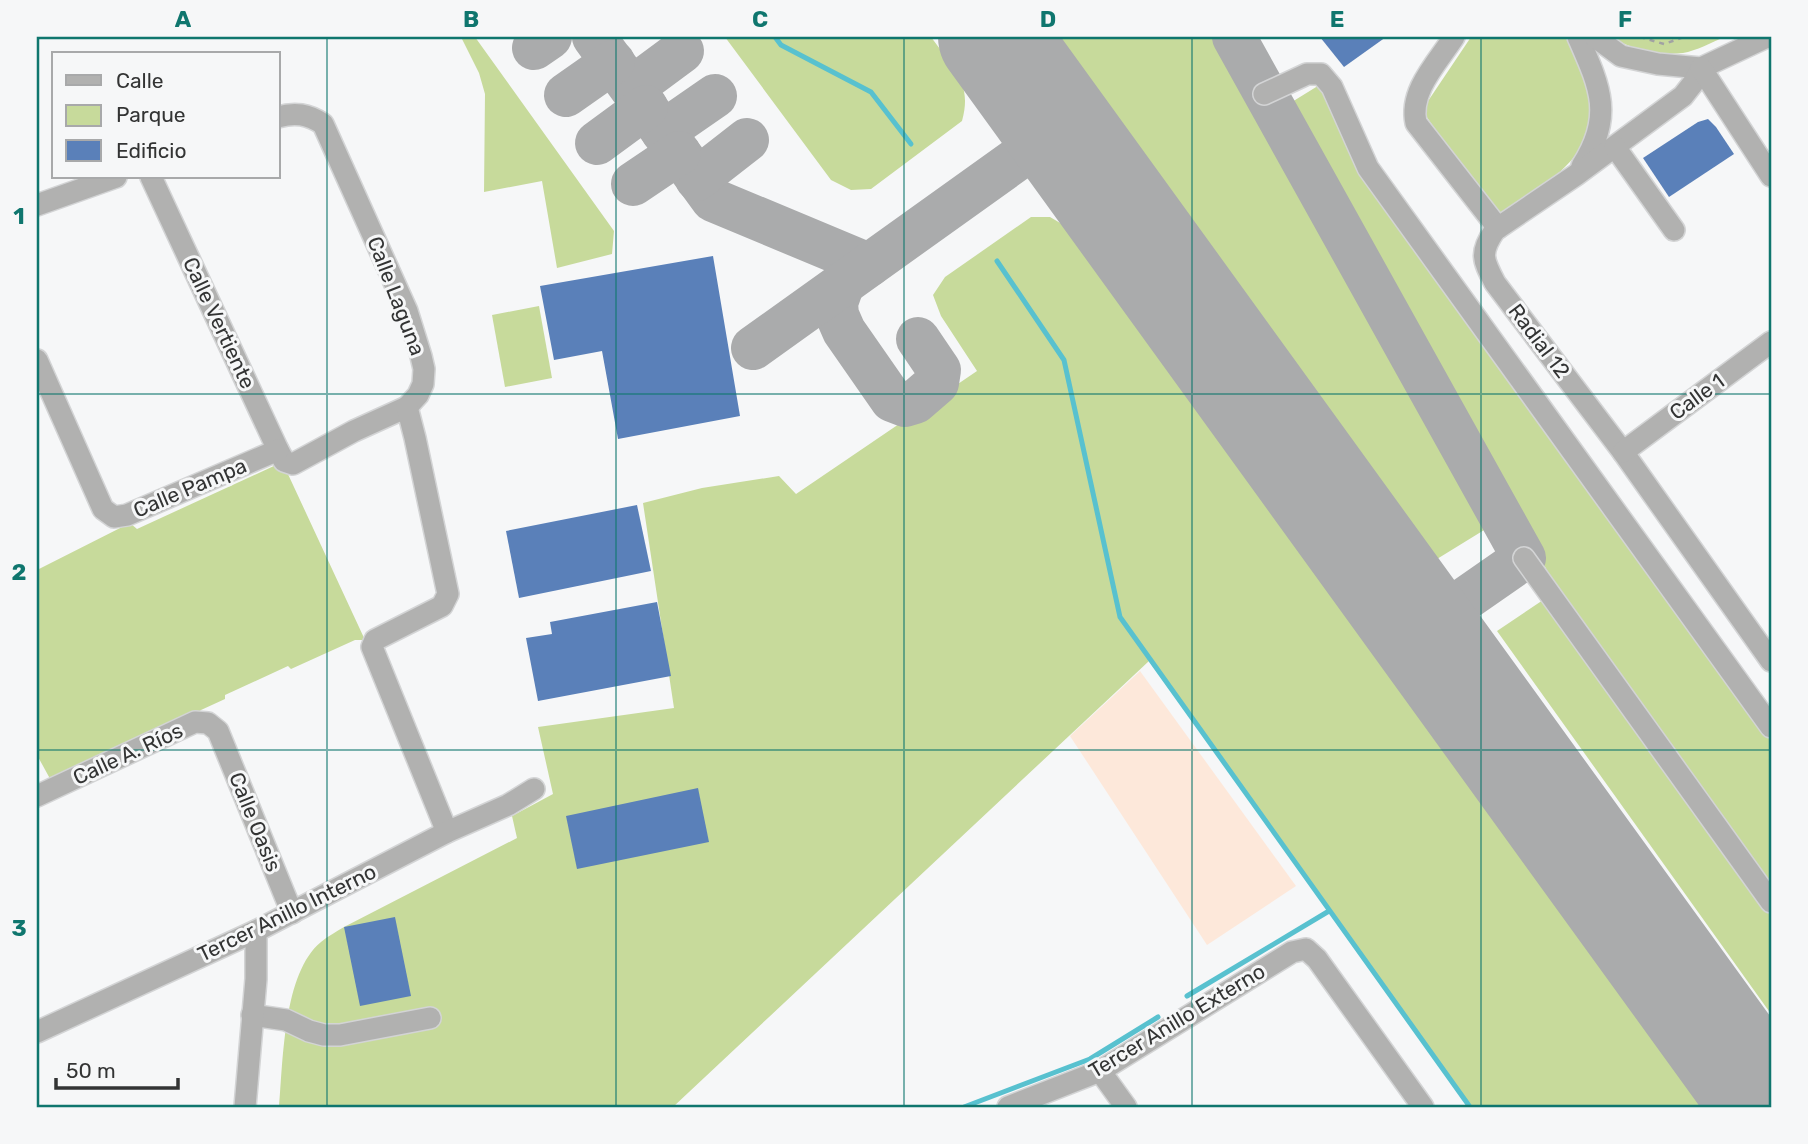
<svg xmlns="http://www.w3.org/2000/svg" width="1808" height="1144" font-family="Rubik,sans-serif">
  <style>
    .commercial { fill: #fde8da }
    .green { fill: #c7da9b }
    .lines { fill: none; stroke-linecap: round; stroke-linejoin: round }
    .stream { stroke: #58c1cf; stroke-width: 5 }
    .taxiway { stroke: #aaabac; stroke-width: 44 }
    .runway { stroke: #aaabac; stroke-width: 110 }
    .building { fill: #5a80b9 }
    .minor-casing { stroke: #d3d4d5; stroke-width: 24 }
    .path { stroke: #a1a2a3; stroke-width: 2.5; stroke-dasharray: 5 5; stroke-linecap: butt }
    .minor { stroke: #b1b1b0; stroke-width: 21 }
    .grid { fill: none; stroke: #0f766e; stroke-width: 2; stroke-opacity: 0.55 }
    .labels { text-anchor: middle; stroke-width: 6; stroke-linejoin: round; paint-order: stroke }
    .street-label { font-size: 21px; fill: #333434; stroke: #f6f7f8 }
    .neatline { fill: none; stroke: #0f766e; stroke-width: 2.5 }
    .grid-label { font-size: 23px; text-anchor: middle; font-weight: bold; fill: #0f766e }
  </style>
  <rect width="100%" height="100%" fill="#f6f7f8"/>
  <polygon class="commercial" points="1140,671 1296,886 1207,945 1070,736"/>
  <g class="green">
    <polygon points="452,37 475,37 614,231 612,254 557,268 542,181 484,192 485,94 479,73 462,39"/>
    <path d="M725,37h206c21,29 42,45 31,84l-91,68 -20,1 -20,-10z"/>
    <polygon points="1050,37 1217,37 1489,527 1437,559"/>
    <path d="M1471,37h100c6,18 19,43 21,62 6,61 -54,89 -96,119l-74,-108z"/>
    <path d="M1612,37h113c-13,5 -29,14 -42,16 -24,3 -51,-3 -71,-16z"/>
    <polygon points="1321,84 1364,175 1771,739 1771,1014 1497,631 1558,590 1287,105"/>
    <path d="M1031,217h19l22,13 634,877h-236l-321,-446 -476,446h-394c4,-45 4,-134 42,-165 7,-6 15,-10 23,-15l173,-89 -5,-22 41,-22 -15,-67 136,-19 -31,-205 59,-15 77,-12 17,18 181,-123 -36,-55 -8,-21 12,-18z"/>
    <polygon points="539,306 552,378 505,387 492,315"/>
    <polygon points="276,465 287,472 365,640 355,640 291,669 288,666 225,695 225,699 201,710 195,715 54,786 37,755 37,570 130,523 137,529"/>
  </g>
  <g class="lines">
    <g class="stream">
      <polyline points="775,37 781,45 871,92 911,144"/>
      <polyline points="997,261 1064,360 1120,617 1470,1107"/>
      <polyline points="1187,996 1329,911"/>
      <polyline points="964,1107 1090,1059 1158,1017"/>
    </g>
    <g class="taxiway">
      <polyline points="594,37 713,200 869,265"/>
      <polyline points="1234,37 1524,558 1422,629"/>
      <polyline points="534,48 550,37"/>
      <polyline points="632,88 682,51"/>
      <polyline points="566,95 613,62"/>
      <polyline points="663,132 715,96"/>
      <polyline points="597,143 646,107"/>
      <polyline points="697,179 747,140"/>
      <polyline points="633,184 679,153"/>
      <polyline points="843,283 836,303 837,315 844,331 892,400 905,405 915,402 937,383 939,370 918,339"/>
      <polyline points="753,348 1059,129"/>
    </g>
    <polyline class="runway" points="993,37 1768,1107"/>
  </g>
  <g class="building">
    <polygon points="1320,37 1386,37 1344,67"/>
    <polygon points="1708,119 1716,127 1734,154 1669,197 1643,158 1698,122"/>
    <polygon points="713,256 740,416 618,439 602,351 554,360 540,286"/>
    <polygon points="637,505 651,571 519,598 506,531"/>
    <polygon points="657,602 671,676 538,701 526,638 552,634 550,622"/>
    <polygon points="698,788 709,842 577,869 566,816"/>
    <polygon points="395,917 411,996 360,1006 344,927"/>
  </g>
  <g class="lines">
    <defs>
      <g id="minor">
        <path d="M1454,37c-17,26 -45,54 -38,86l82,105"/>
        <path d="M1578,37c22,50 36,79 4,129"/>
        <polyline points="1595,37 1621,56 1658,64 1701,68 1767,37"/>
        <path d="M1701,68l-7,14 -11,14 -107,79 -81,55c-16,23 -12,30 0,53l128,169 148,209"/>
        <polyline points="1701,68 1771,176"/>
        <polyline points="1264,94 1307,74 1321,74 1332,87 1368,168 1771,727"/>
        <polyline points="1615,147 1674,230"/>
        <path d="M151,177l127,273 6,11 9,3 61,-33 53,-24 11,-12 5,-11 1,-15 -3,-13 -14,-45 -84,-187c-15,-10 -28,-12 -45,-7"/>
        <polyline points="37,205 116,177"/>
        <polyline points="37,360 103,509 114,517 127,515 278,450"/>
        <polyline points="407,407 415,438 448,594 442,606 375,640 372,647 447,832"/>
        <polyline points="1623,452 1771,342"/>
        <polyline points="1524,558 1771,902"/>
        <polyline points="37,796 195,722 208,723 218,731 292,913"/>
        <polyline points="252,1015 286,1020 309,1031 324,1035 340,1035 430,1018"/>
        <polyline points="37,1032 256,931 447,832 508,805 534,789"/>
        <polyline points="1100,1071 1126,1107"/>
        <polyline points="245,1107 256,979 256,931"/>
        <polyline points="1008,1107 1100,1071 1292,952 1306,949 1317,959 1423,1107"/>
      </g>
    </defs>
    <use href="#minor" class="minor-casing"/>
    <polyline class="path" points="1640,37 1664,44 1684,37"/>
    <use href="#minor" class="minor"/>
  </g>
  <path class="grid" d="M327,37v1070M616,37v1070M904,37v1070M1192,37v1070M1481,37v1070M37,394h1734M37,750h1734"/>
  <g class="labels">
    <g class="street-label">
      <text transform="translate(396 296) rotate(69)" y="7">Calle Laguna</text>
      <text transform="translate(219 323) rotate(65)" y="7">Calle Vertiente</text>
      <text transform="translate(1539 341) rotate(53)" y="7">Radial 12</text>
      <text transform="translate(1697 397) rotate(-36)" y="7">Calle 1</text>
      <text transform="translate(190 488) rotate(-23)" y="7">Calle Pampa</text>
      <text transform="translate(128 754) rotate(-25)" y="7">Calle A. Ríos</text>
      <text transform="translate(255 822) rotate(68)" y="7">Calle Oasis</text>
      <text transform="translate(287 913) rotate(-26)" y="7">Tercer Anillo Interno</text>
      <text transform="translate(1177 1021) rotate(-31)" y="7">Tercer Anillo Externo</text>
    </g>
  </g>
  <rect width="1808" height="1144" fill="none" stroke="#f6f7f8" stroke-width="77"/>
  <rect x="52" y="52" width="228" height="126" fill="#f6f7f8" stroke="#a8a9aa" stroke-width="2"/>
  <rect x="66" y="75" width="35" height="10" fill="#b1b1b0" stroke="#a8a9aa" stroke-width="2"/>
  <text x="116" y="88" font-size="21" fill="#333434">Calle</text>
  <rect x="66" y="105" width="35" height="21" fill="#c7da9b" stroke="#a8a9aa" stroke-width="2"/>
  <text x="116" y="122" font-size="21" fill="#333434">Parque</text>
  <rect x="66" y="140" width="35" height="21" fill="#5a80b9" stroke="#a8a9aa" stroke-width="2"/>
  <text x="116" y="158" font-size="21" fill="#333434">Edificio</text>
  <path d="M56 1078v10h122v-10" fill="none" stroke="#333434" stroke-width="3.5"/>
  <text x="66" y="1078" font-size="21" fill="#333434" stroke="#f6f7f8" stroke-width="5" paint-order="stroke">50 m</text>
  <rect x="38" y="38" width="1732" height="1068" class="neatline"/>
  <g class="grid-label">
    <text x="183" y="27">A</text>
    <text x="471" y="27">B</text>
    <text x="760" y="27">C</text>
    <text x="1048" y="27">D</text>
    <text x="1337" y="27">E</text>
    <text x="1625" y="27">F</text>
    <text x="19" y="224">1</text>
    <text x="19" y="580">2</text>
    <text x="19" y="936">3</text>
  </g>
</svg>
